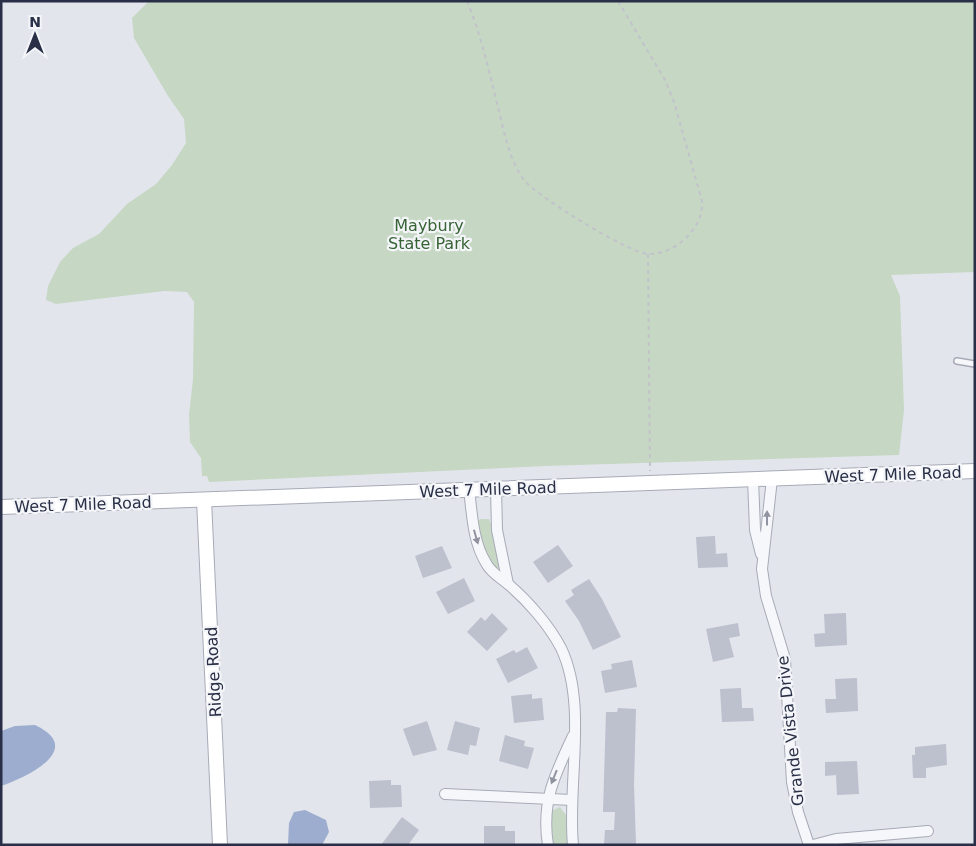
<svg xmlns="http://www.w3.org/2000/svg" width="976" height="846" font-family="'DejaVu Sans',sans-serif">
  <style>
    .green { fill: #c6d7c4 }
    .water { fill: #9cadcf }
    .building { fill: #bdc0cd }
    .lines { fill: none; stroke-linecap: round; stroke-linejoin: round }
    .lane-casing { stroke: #a7abb7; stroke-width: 8 }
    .street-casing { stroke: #a7abb7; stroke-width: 12 }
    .secondary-casing { stroke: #a7abb7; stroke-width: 16 }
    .path { stroke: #c1c3cb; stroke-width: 2; stroke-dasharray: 4 4; stroke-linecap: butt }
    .lane { stroke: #f6f7fa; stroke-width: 5 }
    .street { stroke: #f6f7fa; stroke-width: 10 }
    .secondary { stroke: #fff; stroke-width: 14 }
    .oneway { fill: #9093a0 }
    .labels { text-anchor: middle; stroke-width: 4.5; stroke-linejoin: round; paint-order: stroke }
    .park-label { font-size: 16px; fill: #376335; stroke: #f3f5f9 }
    .street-label { font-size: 16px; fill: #292f46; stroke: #f3f5f9 }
  </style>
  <rect width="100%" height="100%" fill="#e3e5ec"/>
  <g class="green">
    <polygon points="149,1 975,1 975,272 891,275 900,296 904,410 899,455 545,466 209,482 207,476 202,476 201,458 190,442 189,415 193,379 194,302 187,292 164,291 56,304 46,300 48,286 60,262 73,248 99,234 127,204 156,184 172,165 186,143 184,119 168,96 134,38 132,18"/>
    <path d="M481,519h8l2,5 8,43 -3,3c-9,-13 -18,-33 -18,-49z"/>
    <polygon points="560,807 566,815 568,845 553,845 551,811"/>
  </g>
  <g class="water">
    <path d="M35,725c51,24 -8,52 -34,61v-55l14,-5z"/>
    <polygon points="305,810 326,820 329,832 322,845 288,845 289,823 294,812"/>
  </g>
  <g class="building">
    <polygon points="715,536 716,554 727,553 728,567 698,568 696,537"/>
    <polygon points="558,545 573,566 548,583 533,562"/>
    <polygon points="442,546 452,568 423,578 415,556"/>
    <polygon points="464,578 475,601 448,614 436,592"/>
    <polygon points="589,579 602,599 621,637 593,650 579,621 565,601 574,595 571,590"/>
    <polygon points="492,613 508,629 487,651 467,632 481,617 485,621"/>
    <polygon points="846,613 847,645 815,647 814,634 825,633 824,614"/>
    <polygon points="738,623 740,636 729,638 734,657 713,662 706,629"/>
    <polygon points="527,647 538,668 508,683 496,659 514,650 516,653"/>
    <polygon points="632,660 637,687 605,693 601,671 612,669 611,664"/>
    <polygon points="857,678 858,711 826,713 825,699 836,699 835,679"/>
    <polygon points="741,688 742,708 753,708 754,721 722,722 720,689"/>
    <polygon points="532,694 532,699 542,698 544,720 514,723 511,696"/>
    <polygon points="618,708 636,709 634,785 636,845 604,845 605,830 614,830 615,812 603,812 606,712 617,712"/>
    <polygon points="427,721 437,750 413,756 403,729"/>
    <polygon points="455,721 480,728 476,746 470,745 468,755 447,750"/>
    <polygon points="505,735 525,741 524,746 534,748 528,769 499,761"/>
    <polygon points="946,744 947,765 926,768 926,778 913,778 912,755 915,755 915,747"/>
    <polygon points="857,761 859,794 837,795 836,775 825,776 825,762"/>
    <polygon points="391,780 391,785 401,785 402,807 370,808 369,781"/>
    <polygon points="402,817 419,830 408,845 381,845"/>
    <polygon points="484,826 505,826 505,831 515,831 515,845 484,845"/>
  </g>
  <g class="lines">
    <defs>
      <polyline id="lane" points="957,361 975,364"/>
      <g id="street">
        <polyline points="753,479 755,530 761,554"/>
        <polyline points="772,479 762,569 766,596 785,659 792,782 798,812 809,845"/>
        <polyline points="496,488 497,530 508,584"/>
        <path d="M469,489c3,25 4,53 17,74 5,10 14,14 22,21 20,17 41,41 53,64 27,56 6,136 12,197"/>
        <polyline points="445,794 572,800"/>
        <path d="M548,845c-7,-43 7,-71 25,-109"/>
        <polyline points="813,845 836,839 928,831"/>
      </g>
      <g id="secondary">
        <polyline points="204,500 220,845"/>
        <polyline points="1,507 975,471"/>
      </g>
    </defs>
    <use href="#lane" class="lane-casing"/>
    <use href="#street" class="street-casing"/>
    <use href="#secondary" class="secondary-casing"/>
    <g class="path">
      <path d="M467,1c14,34 22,70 31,106 6,24 11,54 27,74 13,16 104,72 123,73 14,0 28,-6 38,-16 10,-10 17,-22 16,-37l-28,-99 -9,-22 -47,-79"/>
      <polyline points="648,254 650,471"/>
    </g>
    <use href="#lane" class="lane"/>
    <use href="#street" class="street"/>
    <use href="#secondary" class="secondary"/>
  </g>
  <defs><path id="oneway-solid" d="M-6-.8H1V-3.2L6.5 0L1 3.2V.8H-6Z" transform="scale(1.25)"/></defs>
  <g class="oneway">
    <use href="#oneway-solid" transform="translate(767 518) rotate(-90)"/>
    <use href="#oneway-solid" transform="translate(476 537) rotate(74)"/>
    <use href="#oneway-solid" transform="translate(554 777) rotate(112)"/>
  </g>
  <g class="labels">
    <g class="park-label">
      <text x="429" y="231">Maybury<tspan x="429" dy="18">State Park</tspan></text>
    </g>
    <g class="street-label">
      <text transform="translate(893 474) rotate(-2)" y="6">West 7 Mile Road</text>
      <text transform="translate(488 489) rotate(-2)" y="6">West 7 Mile Road</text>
      <text transform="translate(83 504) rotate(-2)" y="6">West 7 Mile Road</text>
      <text transform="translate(213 672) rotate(-93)" y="6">Ridge Road</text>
      <text transform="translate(790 731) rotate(-96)" y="6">Grande Vista Drive</text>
    </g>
  </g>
  <rect width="976" height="846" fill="none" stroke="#292f46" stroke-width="5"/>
  <g transform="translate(35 35)" stroke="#f3f5f9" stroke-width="4" paint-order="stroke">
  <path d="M0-4L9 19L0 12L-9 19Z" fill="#292f46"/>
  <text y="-8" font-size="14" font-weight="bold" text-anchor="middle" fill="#292f46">N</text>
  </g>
</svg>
